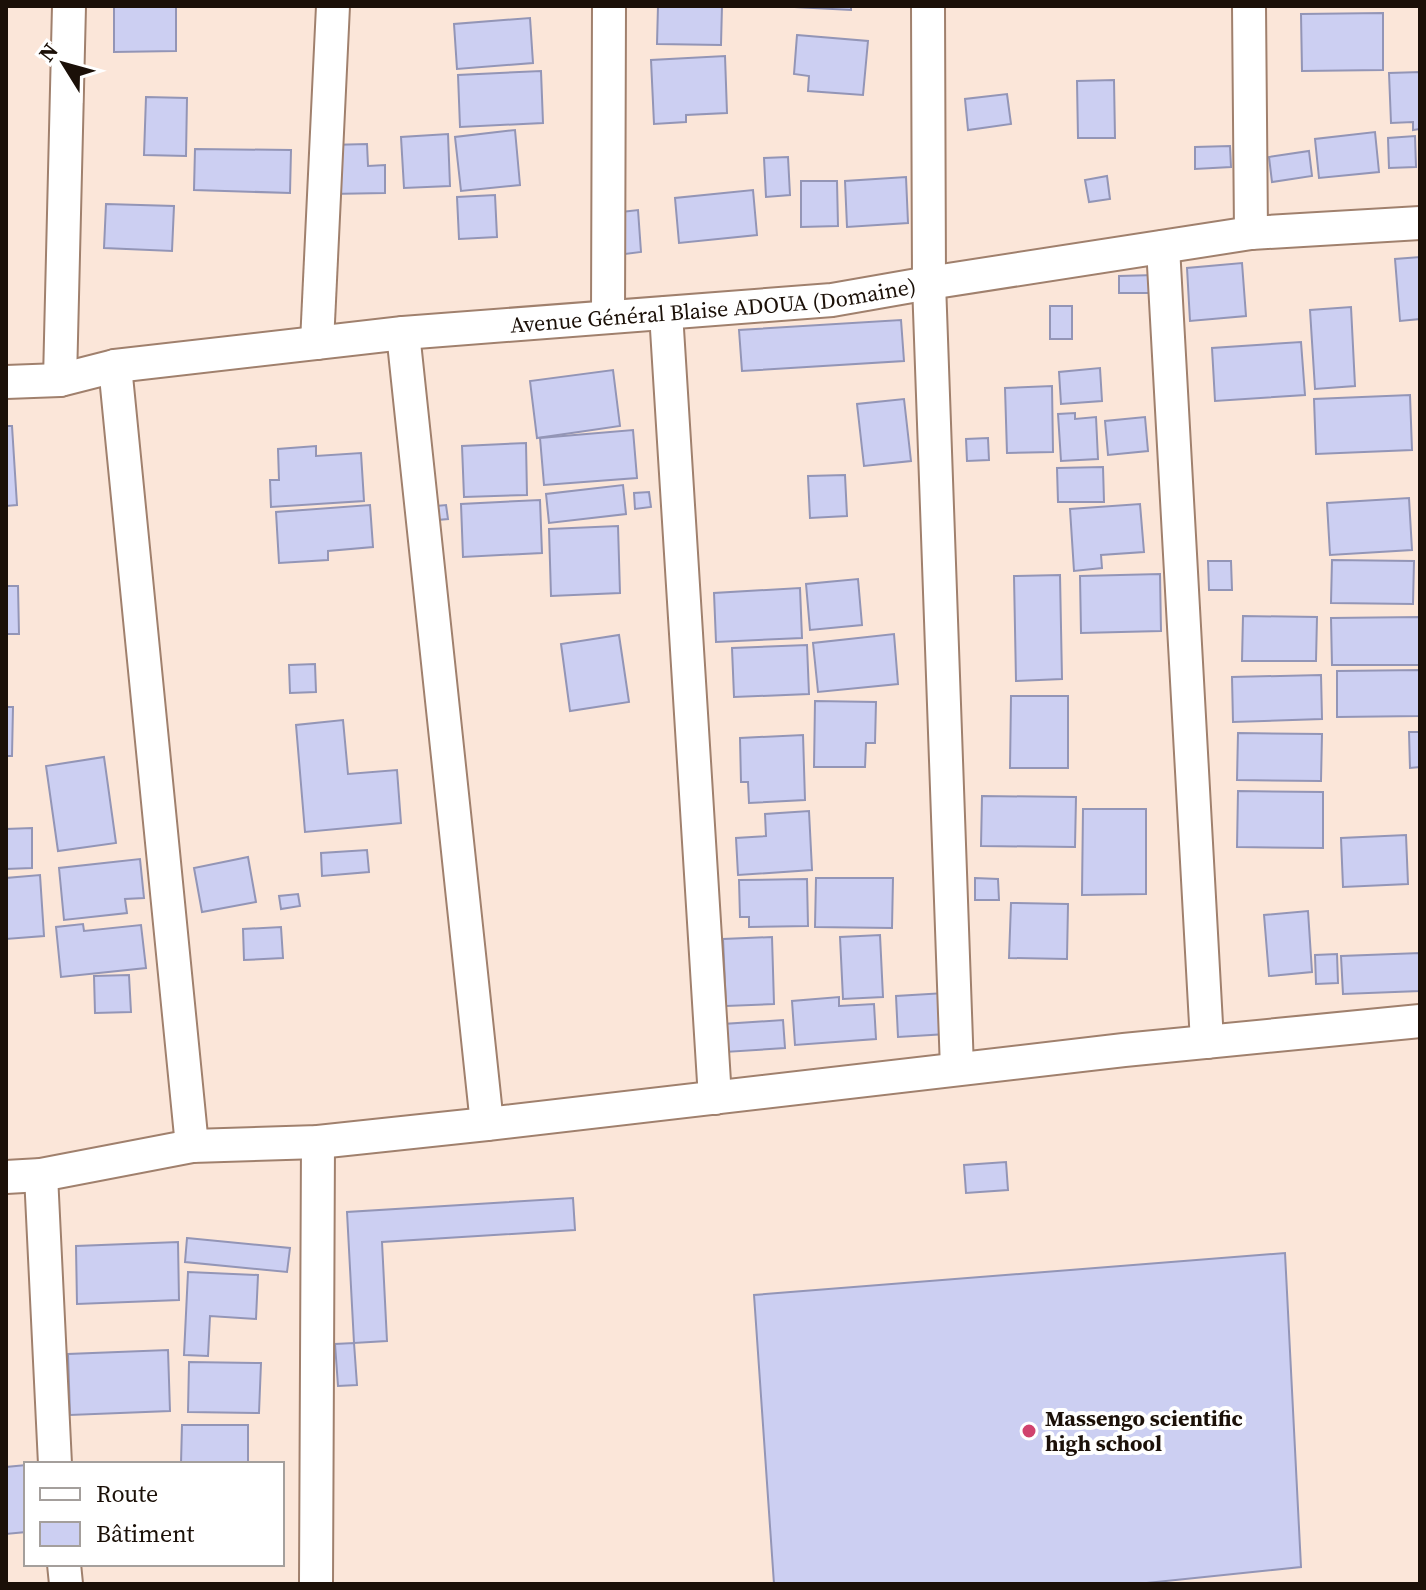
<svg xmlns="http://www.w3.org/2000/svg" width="1426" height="1590" font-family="'Source Serif 4',serif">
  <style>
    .building { fill: #cccff2; stroke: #9395b6; stroke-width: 2 }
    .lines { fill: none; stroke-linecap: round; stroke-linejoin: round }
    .street-casing { stroke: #a0806d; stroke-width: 36 }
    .street { stroke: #fff; stroke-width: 32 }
    .poi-dot { fill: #d0426e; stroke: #fff; stroke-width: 3 }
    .labels { text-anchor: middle; stroke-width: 8; stroke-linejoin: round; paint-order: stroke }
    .street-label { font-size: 22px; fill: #1b1008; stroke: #fff }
    .poi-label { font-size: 22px; font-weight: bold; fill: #1b1008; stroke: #fff; text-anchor: start }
  </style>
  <rect width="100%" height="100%" fill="#fbe6d9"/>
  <g class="building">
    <polygon points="114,6 176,6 176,51 114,52"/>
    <polygon points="658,6 722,6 721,45 657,44"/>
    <polygon points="775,6 851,6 851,10"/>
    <polygon points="1383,13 1383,70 1302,71 1301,14"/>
    <polygon points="530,18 533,63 457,69 454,24"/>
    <polygon points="797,35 868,41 863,95 808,91 809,76 794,74"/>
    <polygon points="725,56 727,113 686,115 686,122 654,124 651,60"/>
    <polygon points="541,71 543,123 460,127 458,75"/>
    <polygon points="1420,72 1420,129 1413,130 1413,122 1391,123 1389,73"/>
    <polygon points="1114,80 1115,138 1078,138 1077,81"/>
    <polygon points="1007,94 1011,124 968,130 965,99"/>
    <polygon points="146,97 187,98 186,156 144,155"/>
    <polygon points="515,130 520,185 461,191 455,137"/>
    <polygon points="1375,132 1379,172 1319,178 1315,139"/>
    <polygon points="448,134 450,186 404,188 401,137"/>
    <polygon points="1415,136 1416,167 1389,168 1388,138"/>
    <polygon points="367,144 368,166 385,165 385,193 330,194 329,145"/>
    <polygon points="1230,146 1231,167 1195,169 1195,147"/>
    <polygon points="195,149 291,150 290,193 194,190"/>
    <polygon points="1309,151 1312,176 1272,182 1269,157"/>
    <polygon points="788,157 790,195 766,197 764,158"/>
    <polygon points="1107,176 1110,199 1089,202 1085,180"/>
    <polygon points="906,177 908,223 847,227 845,181"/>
    <polygon points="801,181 837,181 838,226 801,227"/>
    <polygon points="753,190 757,235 679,243 675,198"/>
    <polygon points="495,195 497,237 459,239 457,197"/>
    <polygon points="106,204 174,206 172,251 104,248"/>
    <polygon points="638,210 641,252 617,255 613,213"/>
    <polygon points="1420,257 1420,319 1400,321 1395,259"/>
    <polygon points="1242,263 1246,316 1190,321 1187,268"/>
    <polygon points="1155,275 1155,293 1119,293 1119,276"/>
    <rect x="1050" y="306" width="22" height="33"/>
    <polygon points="1351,307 1355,386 1315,389 1310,310"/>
    <polygon points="901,320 904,361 742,371 739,330"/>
    <polygon points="1301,342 1305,395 1215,401 1212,348"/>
    <polygon points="1100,368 1102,401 1061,404 1059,372"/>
    <polygon points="613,370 620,426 537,438 530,381"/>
    <polygon points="1052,386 1053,452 1007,453 1005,388"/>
    <polygon points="1410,395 1412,450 1316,454 1314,399"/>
    <polygon points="904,399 911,461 864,466 857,404"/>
    <polygon points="1075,413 1075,419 1096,417 1098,459 1061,461 1058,414"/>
    <polygon points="1145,417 1148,451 1108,455 1105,421"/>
    <polygon points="6,426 12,426 17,505 6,506"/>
    <polygon points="633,430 637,478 544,485 540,438"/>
    <polygon points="988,438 989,460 967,461 966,439"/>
    <polygon points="526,443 527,495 464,497 462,446"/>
    <polygon points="316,446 316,456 361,453 364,501 271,507 270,480 279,480 278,449"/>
    <polygon points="1103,467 1104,502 1058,502 1057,468"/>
    <polygon points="845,475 847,516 810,518 808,476"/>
    <polygon points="623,485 626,514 549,523 546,494"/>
    <polygon points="649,492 651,507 635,509 634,493"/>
    <polygon points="1409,498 1412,550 1330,555 1327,503"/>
    <polygon points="540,500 542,553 463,557 461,504"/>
    <polygon points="1140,504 1144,552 1101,555 1102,568 1074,571 1070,509"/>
    <polygon points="370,505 373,547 328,551 328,560 279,563 276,512"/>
    <polygon points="446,505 448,519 427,521 426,507"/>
    <polygon points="618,526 620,593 551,596 549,529"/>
    <polygon points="1332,560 1414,561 1413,604 1331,603"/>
    <polygon points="1208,561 1231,561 1232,590 1209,590"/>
    <polygon points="1160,574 1161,631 1081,633 1080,576"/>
    <polygon points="1060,575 1062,679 1016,681 1014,576"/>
    <polygon points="858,579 862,625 810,630 806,584"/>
    <polygon points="6,586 18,586 19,634 6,634"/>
    <polygon points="800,588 802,638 716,642 714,593"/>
    <polygon points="1243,616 1317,617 1316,661 1242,661"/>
    <polygon points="1420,617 1419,665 1332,665 1331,618"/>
    <polygon points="894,634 898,684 818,692 813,643"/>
    <polygon points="619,635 629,702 570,711 561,644"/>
    <polygon points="807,645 809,694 734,697 732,648"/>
    <polygon points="315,664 316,692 290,693 289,665"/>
    <polygon points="1420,670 1420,716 1337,717 1337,671"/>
    <polygon points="1321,675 1322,719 1233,722 1232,677"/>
    <polygon points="1011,696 1068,696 1068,768 1010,768"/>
    <polygon points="815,701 876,702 875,743 866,743 865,767 814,767"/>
    <polygon points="6,707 13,707 12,756 6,756"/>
    <polygon points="343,720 348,774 397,770 401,823 305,832 296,725"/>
    <polygon points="1409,732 1420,732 1420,767 1410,768"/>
    <polygon points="1238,733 1322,734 1321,781 1237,780"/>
    <polygon points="803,735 805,800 749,803 748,782 741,782 740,738"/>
    <polygon points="104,757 116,843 58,851 46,766"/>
    <polygon points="1238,791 1323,792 1323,848 1237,847"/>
    <polygon points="982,796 1076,797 1075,847 981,846"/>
    <polygon points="1083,809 1146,809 1146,894 1082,895"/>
    <polygon points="809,811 812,870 738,875 736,838 766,836 765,814"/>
    <polygon points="32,828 32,868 6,869 6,829"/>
    <polygon points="1406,835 1408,884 1343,887 1341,838"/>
    <polygon points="367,850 369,872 322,876 321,853"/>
    <polygon points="248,857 256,902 202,912 194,868"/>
    <polygon points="140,859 144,898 125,899 127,913 64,920 59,868"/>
    <polygon points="40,875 44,936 6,939 6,878"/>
    <polygon points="816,878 893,878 892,928 815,927"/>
    <polygon points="975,878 998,879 999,900 975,900"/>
    <polygon points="807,879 808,926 749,927 749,917 740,917 739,880"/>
    <polygon points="298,894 300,906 281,909 279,896"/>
    <polygon points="1011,903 1068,904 1067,959 1009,958"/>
    <polygon points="1308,911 1312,972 1269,976 1264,915"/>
    <polygon points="83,924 84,931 141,925 146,968 61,977 56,927"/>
    <polygon points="281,927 283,958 244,960 243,929"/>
    <polygon points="880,935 883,997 843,999 840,937"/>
    <polygon points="772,937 774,1004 726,1006 723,939"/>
    <polygon points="1420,953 1420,991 1343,994 1341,956"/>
    <polygon points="1337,954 1338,983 1316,984 1315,955"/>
    <polygon points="129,975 131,1012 95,1013 94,976"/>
    <polygon points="945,993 947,1034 898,1037 896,996"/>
    <polygon points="839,997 839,1006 874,1004 876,1039 795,1045 792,1001"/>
    <polygon points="783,1020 785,1048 725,1052 723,1024"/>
    <polygon points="1006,1162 1008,1190 966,1193 964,1165"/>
    <polygon points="573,1198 575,1230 382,1242 387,1341 354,1343 347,1212"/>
    <polygon points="187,1238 290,1248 287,1272 185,1262"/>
    <polygon points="178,1242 179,1300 77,1304 76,1246"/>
    <polygon points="1285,1253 1301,1567 1137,1584 774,1584 754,1295"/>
    <polygon points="188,1272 258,1275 256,1319 210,1316 208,1356 184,1355"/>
    <polygon points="354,1343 357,1385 338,1386 335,1344"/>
    <polygon points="168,1350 170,1411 70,1415 68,1354"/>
    <polygon points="189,1362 261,1363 259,1413 188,1412"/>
    <polygon points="182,1425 248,1425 248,1464 181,1464"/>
    <polygon points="26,1465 26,1532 6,1534 6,1467"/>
  </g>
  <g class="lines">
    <defs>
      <g id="street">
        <polyline points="928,6 929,283 957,1069"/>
        <polyline points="1249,6 1251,233"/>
        <polyline points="1163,247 1207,1042"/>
        <polyline points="666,313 715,1098"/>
        <polyline points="608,317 609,6"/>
        <polyline points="403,333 487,1124"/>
        <polyline points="317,343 333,6"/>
        <polyline points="115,366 192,1146"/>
        <polyline points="60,380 69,6"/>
        <path id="s1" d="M6,382l54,-2 55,-14 288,-33 429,-33 97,-17 322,-50 169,-10"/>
        <polyline points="41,1175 55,1464"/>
        <polyline points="6,1177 41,1175 192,1146 318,1142 487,1124 1124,1050 1420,1021"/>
        <polyline points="64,1564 66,1584"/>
        <polyline points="316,1584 318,1142"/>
      </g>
    </defs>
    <use href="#street" class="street-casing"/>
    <use href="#street" class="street"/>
  </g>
  <circle class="poi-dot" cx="1029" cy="1431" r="8"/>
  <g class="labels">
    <g class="street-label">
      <text dy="8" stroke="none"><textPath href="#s1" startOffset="712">Avenue Général Blaise ADOUA (Domaine)</textPath></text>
    </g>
    <g class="poi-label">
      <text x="1045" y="1426">Massengo scientific<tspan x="1045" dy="25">high school</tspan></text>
    </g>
  </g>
  <rect width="1426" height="1590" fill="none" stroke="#1b1008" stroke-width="16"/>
  <rect x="24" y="1462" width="260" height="104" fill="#ffffff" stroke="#a49f9c" stroke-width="2"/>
  <rect x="40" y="1488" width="40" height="12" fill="#ffffff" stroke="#a49f9c" stroke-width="2"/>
  <text x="96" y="1502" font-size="24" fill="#1b1008">Route</text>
  <rect x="40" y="1522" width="40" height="24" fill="#cccff2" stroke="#a49f9c" stroke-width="2"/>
  <text x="96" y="1542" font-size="24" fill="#1b1008">Bâtiment</text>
  <g transform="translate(64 64) rotate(307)" stroke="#ffffff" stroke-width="6" paint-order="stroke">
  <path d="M0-6L14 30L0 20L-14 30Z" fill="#1b1008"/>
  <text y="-12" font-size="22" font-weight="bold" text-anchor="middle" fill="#1b1008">N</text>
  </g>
</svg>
